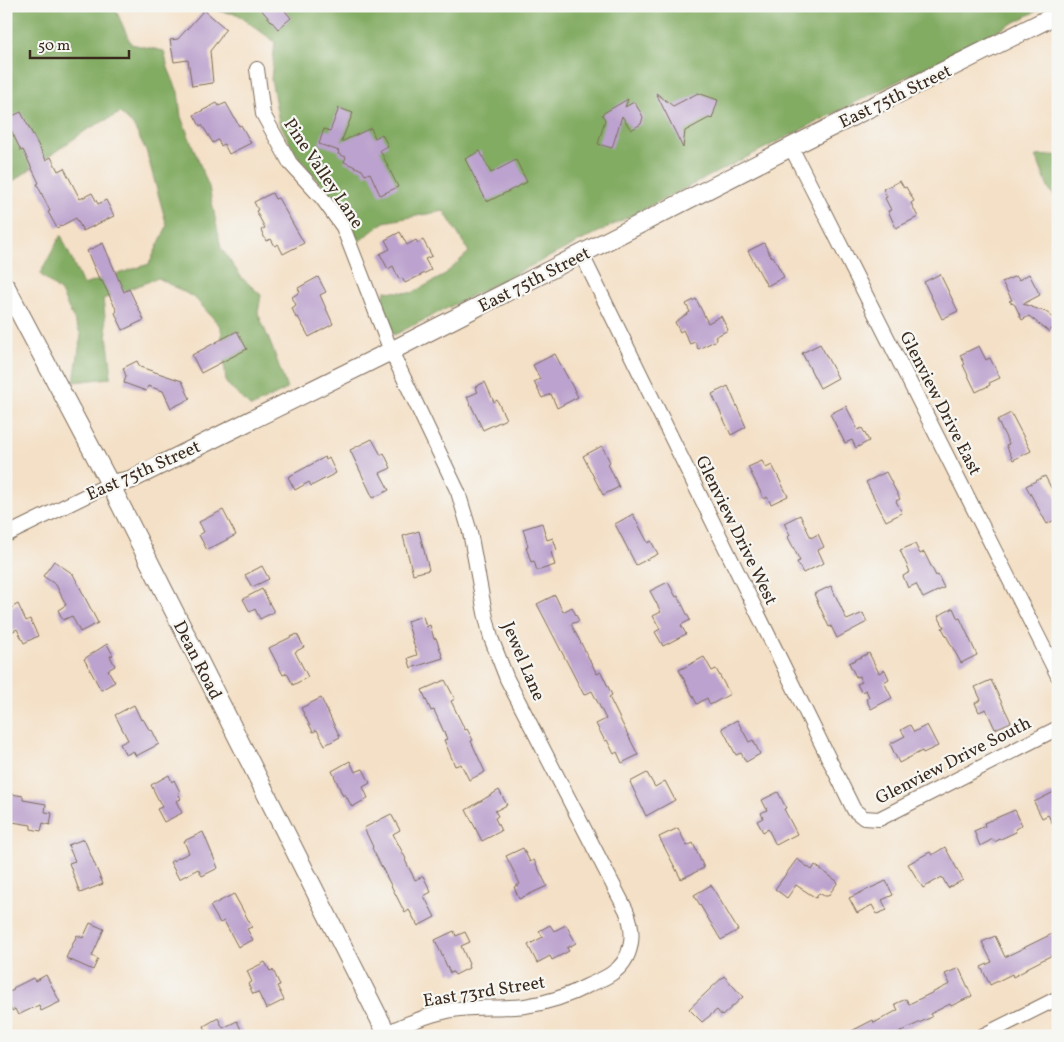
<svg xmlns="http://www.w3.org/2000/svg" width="1064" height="1042" font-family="Vollkorn,serif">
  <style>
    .forest { fill: #83ac64; stroke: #5f6b41 }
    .building { fill: #bca2ce }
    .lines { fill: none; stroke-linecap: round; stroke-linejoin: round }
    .minor-casing { stroke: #7c6a59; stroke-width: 16 }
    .tertiary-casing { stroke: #7c6a59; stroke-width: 20 }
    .minor { stroke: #fff; stroke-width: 14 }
    .tertiary { stroke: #fff; stroke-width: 18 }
    .labels { text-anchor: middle; stroke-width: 4.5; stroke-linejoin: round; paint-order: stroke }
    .street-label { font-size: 18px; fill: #3b2a1e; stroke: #f6f6f2 }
  </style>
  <rect width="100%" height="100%" fill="#f6f6f2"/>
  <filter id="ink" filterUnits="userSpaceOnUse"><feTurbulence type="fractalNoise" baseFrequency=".02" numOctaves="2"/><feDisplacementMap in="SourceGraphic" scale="10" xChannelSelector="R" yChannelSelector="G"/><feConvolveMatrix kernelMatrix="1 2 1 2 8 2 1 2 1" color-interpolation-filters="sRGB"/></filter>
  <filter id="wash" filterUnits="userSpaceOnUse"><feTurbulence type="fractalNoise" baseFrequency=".0096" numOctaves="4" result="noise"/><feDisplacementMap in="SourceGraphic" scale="20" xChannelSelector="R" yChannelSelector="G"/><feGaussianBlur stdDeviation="1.12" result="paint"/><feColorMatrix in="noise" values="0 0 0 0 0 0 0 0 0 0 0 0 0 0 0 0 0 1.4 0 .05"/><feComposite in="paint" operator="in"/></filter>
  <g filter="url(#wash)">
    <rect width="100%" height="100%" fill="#f4e0c6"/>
    <g class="forest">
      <polygon points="6,6 114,6 131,44 164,51 168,68 178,92 181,117 209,187 221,248 242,278 261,295 258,313 274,352 287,389 251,407 226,383 221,327 195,298 158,278 103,299 111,368 110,378 74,382 81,335 61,292 40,274 61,235 83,285 149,264 167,226 146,150 133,125 120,113 88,129 6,186"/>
      <polygon points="204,6 1047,6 394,335 382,305 385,291 412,293 443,276 469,252 444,211 384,222 358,242 343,212 295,152 279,122 271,79 275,42 237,14 223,12"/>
      <polygon points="1056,155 1058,156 1058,200 1049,190 1036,156"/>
    </g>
    <g id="blocks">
      <g class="building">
        <polygon points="258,6 281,6 291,18 278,29"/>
        <polygon points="204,10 226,29 221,35 221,37 210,51 213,83 192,86 188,60 174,62 170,40 178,39"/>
        <polygon points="656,93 673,106 698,93 718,100 712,119 709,118 685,131 683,148"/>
        <polygon points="628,99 625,107 634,102 641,113 643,117 641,124 631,130 622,116 612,148 598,144 605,120 602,114"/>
        <polygon points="217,103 219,106 226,103 239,126 241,125 251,143 229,154 224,144 221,146 218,140 213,143 202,125 200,126 194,115"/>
        <polygon points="339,108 353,113 341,142 371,128 375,138 382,134 388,146 380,150 398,187 380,195 370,173 365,175 362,170 344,162 346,157 338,154 339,151 319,144 324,129 330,131"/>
        <polygon points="21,112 46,160 51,157 58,171 64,168 80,199 92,193 98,204 106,200 114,216 83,231 76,218 57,228 48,212 50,211 37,184 39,183 23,150 21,151 11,130 6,132 6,119"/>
        <polygon points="480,151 491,173 516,160 527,182 487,202 465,159"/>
        <polygon points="900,181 904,188 906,187 914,201 911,203 918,217 896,228 888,211 891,210 885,198 887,197 883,189"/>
        <polygon points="272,193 275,199 278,198 304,243 283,254 278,244 275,246 271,239 266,241 261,230 265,228 256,211 258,210 254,202"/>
        <polygon points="400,232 407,245 416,240 418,243 423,240 432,256 425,259 431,270 405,283 402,278 399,279 393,266 388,269 380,254 390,249 385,240"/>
        <polygon points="103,243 124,292 129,289 144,320 123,330 115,313 117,311 102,281 100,281 87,251"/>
        <polygon points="764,243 771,257 773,256 784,277 767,286 748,251"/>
        <polygon points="940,274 958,311 942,319 924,282"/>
        <polygon points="1029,274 1040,295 1023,304 1046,312 1058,321 1049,332 1029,316 1022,320 1015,305 1009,301 1012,300 1002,282 1016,276 1019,280"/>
        <polygon points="318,277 326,292 320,295 333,324 309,337 298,317 296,318 292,308 296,305 292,297 300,292 298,288"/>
        <polygon points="696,299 708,323 721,316 728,330 715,337 717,340 698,349 695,342 690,344 683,330 680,332 675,322 690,312 686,304"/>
        <polygon points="237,331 247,349 201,373 192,355"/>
        <polygon points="820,344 838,378 820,388 802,353"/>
        <polygon points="979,346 986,360 990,358 1000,378 989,383 990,385 976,392 963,365 965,364 960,355"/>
        <polygon points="555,354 578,397 557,408 551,394 542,398 534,382 540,379 533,365"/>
        <polygon points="137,361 140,367 182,381 190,399 171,408 163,391 148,386 146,391 124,383 126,376 123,368"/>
        <polygon points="485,382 494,402 497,400 506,419 483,430 467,397 478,392 475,387"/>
        <polygon points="728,386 746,427 731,435 712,394"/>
        <polygon points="846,406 858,430 862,428 869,441 856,448 852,440 845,443 830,414"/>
        <polygon points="1011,413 1031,451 1013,460 1006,445 1009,444 997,420"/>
        <polygon points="372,439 381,455 384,453 391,468 380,473 389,490 373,498 350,450"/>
        <polygon points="602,446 610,462 608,464 619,487 603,495 583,456"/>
        <polygon points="325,457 326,460 329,458 336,473 311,486 309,482 295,490 288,477"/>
        <polygon points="762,461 766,468 772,465 788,496 771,504 767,497 764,499 748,467"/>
        <polygon points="886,472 900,499 896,501 902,513 886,521 866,482"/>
        <polygon points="1045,476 1058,501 1058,518 1047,524 1026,486"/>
        <polygon points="223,510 236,535 207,550 199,535 204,532 199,522"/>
        <polygon points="633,514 648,543 651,541 658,554 636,565 615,524"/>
        <polygon points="800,515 811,538 818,534 824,547 818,550 824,563 803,573 797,562 800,561 788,537 790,535 784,523"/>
        <polygon points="542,523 547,540 553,538 557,550 551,552 555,565 537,571 534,561 531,562 526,547 528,546 523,529"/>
        <polygon points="419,531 429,570 413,574 403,536"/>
        <polygon points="915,544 920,554 924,552 936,576 938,575 944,588 923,598 916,584 908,588 903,576 910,572 900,550"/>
        <polygon points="54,561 73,574 98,623 80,632 72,616 63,620 58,610 66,605 56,585 43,576"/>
        <polygon points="262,566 269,579 252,587 245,575"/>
        <polygon points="668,582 676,597 678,596 690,620 681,625 686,634 663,646 655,632 660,629 653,616 661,612 650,591"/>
        <polygon points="831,586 847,620 863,613 867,622 837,638 831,626 829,627 814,594"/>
        <polygon points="262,589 274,612 260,619 255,609 250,612 243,599"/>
        <polygon points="555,595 563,612 572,607 579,621 571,624 597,674 601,672 612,695 609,697 638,755 622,763 617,752 614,754 607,740 605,741 596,724 606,719 592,691 584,695 537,604"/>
        <polygon points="18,604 26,621 30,619 38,636 24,643 17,629 6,635 6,611"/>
        <polygon points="953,608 958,619 960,618 977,655 961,663 942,628 944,627 938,616"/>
        <polygon points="423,616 426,627 430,625 434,639 436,638 443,658 411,668 408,658 417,655 407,621"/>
        <polygon points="297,634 304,647 295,652 308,677 293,685 287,673 283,675 269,648"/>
        <polygon points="107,644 113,655 110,656 115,666 108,670 115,682 101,690 84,659"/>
        <polygon points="869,653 879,673 885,670 889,679 884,682 892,698 871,709 866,699 869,697 866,690 861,692 857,684 862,682 859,676 856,677 849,663"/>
        <polygon points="704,657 712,671 716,669 730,694 710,705 707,698 697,704 679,670"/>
        <polygon points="445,680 455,699 451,701 465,730 467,729 473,740 471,741 485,772 469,780 461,764 455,766 444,740 447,739 434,710 431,711 422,690"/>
        <polygon points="991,680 1011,722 995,729 986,709 979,712 975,703 981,700 975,687"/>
        <polygon points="321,698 340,737 325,745 317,730 313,732 301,708"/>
        <polygon points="134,705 141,720 143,719 150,731 152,730 159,744 136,756 133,751 126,755 120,744 128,740 115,715"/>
        <polygon points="737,720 749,742 753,740 760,754 746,762 741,753 736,755 722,728"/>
        <polygon points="910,725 914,732 927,725 938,746 923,753 922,751 899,763 890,744 905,736 901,730"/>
        <polygon points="350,761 355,772 363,769 370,783 363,787 368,798 352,807 345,794 343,796 332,771"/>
        <polygon points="647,773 655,787 665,781 675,800 646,816 630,782"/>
        <polygon points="169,775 172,782 174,780 180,792 178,793 181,799 176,801 182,813 164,822 157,809 162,807 151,785"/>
        <polygon points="499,790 507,805 495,811 498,816 495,818 501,831 482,841 466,810"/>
        <polygon points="1058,790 1058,834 1048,815 1042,818 1034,802"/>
        <polygon points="778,792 786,808 784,809 797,834 776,845 768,829 763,832 757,821 763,818 761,813 767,810 762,800"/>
        <polygon points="6,793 23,796 23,800 46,804 45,812 52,813 50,825 43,823 41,831 31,829 31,825 6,821"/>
        <polygon points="1015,810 1022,825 1015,829 1016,832 994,842 993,839 980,846 974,831 985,826 984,823"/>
        <polygon points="391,814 400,830 393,834 406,859 405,860 415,880 423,876 431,892 424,896 435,917 418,926 409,910 405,913 372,848 373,847 364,828"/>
        <polygon points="678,828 687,846 693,843 704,868 681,879 659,837"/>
        <polygon points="203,832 218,868 202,876 198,869 179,879 170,862 189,853 184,841"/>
        <polygon points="84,839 103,884 80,893 69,863 75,861 68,845"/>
        <polygon points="945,847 963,880 948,888 942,877 923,888 908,864 930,852 932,855"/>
        <polygon points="523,848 530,862 534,860 547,886 519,899 514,887 520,884 506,856"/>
        <polygon points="797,859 812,870 815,865 838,882 828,896 824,896 819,893 816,898 796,885 787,898 775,889"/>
        <polygon points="886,881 893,895 882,900 887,910 877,914 872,905 857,913 849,898"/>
        <polygon points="711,885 738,930 721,940 694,895"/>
        <polygon points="234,894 252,927 247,929 253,940 238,947 224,921 220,923 210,906"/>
        <polygon points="90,923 104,929 92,956 98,959 93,970 66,958 77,935 83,938"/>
        <polygon points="550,925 554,931 566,925 576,943 567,948 569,951 552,960 550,956 537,963 528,945 543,937 539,931"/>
        <polygon points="454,931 456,936 465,932 470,942 461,946 469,964 468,965 469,968 455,975 453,972 450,973 435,940"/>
        <polygon points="1058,931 1058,952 1025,969 1026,970 1013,977 1012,974 990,985 981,967 992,962 982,942 995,936 1005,957"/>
        <polygon points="265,962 270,971 273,970 280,985 277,986 284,1000 266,1009 258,992 253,994 248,984 252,982 247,971"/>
        <polygon points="959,968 972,996 951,1006 950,1004 930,1014 932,1017 890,1036 842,1036 873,1020 874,1023 898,1010 895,1004 906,999 909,1004 950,984 945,974"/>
        <polygon points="46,975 60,1002 41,1011 39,1005 18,1015 15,1009 12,1011 6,1000 6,993 14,990 13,988 33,978 35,981"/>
        <polygon points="724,976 743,997 722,1016 717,1010 702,1022 689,1009"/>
        <polygon points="218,1018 223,1028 237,1021 244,1036 207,1036 208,1035 204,1026"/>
      </g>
    </g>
  </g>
  <g filter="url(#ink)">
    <use href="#blocks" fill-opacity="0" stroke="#7c6a59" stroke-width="1"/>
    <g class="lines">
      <defs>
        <g id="minor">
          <path d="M257,69l6,45 27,49 32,35 21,29 48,124 67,141 12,40 15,81 6,25 16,41 119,231c10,23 7,50 -15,64 -7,5 -16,8 -24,12 -19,10 -41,17 -62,20 -24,3 -49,0 -73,4 -25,5 -48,14 -71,26"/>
          <polyline points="791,147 1058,676"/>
          <polyline points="582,255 854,810 864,818 879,819 1058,728"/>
          <polyline points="6,535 110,484"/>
          <polyline points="982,1036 1058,998"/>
        </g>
        <g id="tertiary">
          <polyline points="6,287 110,484 388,1036"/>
          <polyline points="110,484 130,480 391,351 791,147 1058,14"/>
        </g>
      </defs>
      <use href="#minor" class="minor-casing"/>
      <use href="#tertiary" class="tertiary-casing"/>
      <use href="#minor" class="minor"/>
      <use href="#tertiary" class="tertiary"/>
    </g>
  </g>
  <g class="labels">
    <g class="street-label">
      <text transform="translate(895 96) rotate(-26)" y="6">East 75th Street</text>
      <text transform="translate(324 173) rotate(56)" y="6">Pine Valley Lane</text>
      <text transform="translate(534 279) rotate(-27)" y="6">East 75th Street</text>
      <text transform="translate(941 403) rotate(63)" y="6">Glenview Drive East</text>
      <text transform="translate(143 470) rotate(-24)" y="6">East 75th Street</text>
      <text transform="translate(737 530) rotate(64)" y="6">Glenview Drive West</text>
      <text transform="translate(198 660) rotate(63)" y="6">Dean Road</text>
      <text transform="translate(524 661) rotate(67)" y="6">Jewel Lane</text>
      <text transform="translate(953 760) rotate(-27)" y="6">Glenview Drive South</text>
      <text transform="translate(484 991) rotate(-9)" y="6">East 73rd Street</text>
    </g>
  </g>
  <rect width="1064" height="1042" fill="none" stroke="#f6f6f2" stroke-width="25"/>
  <path d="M30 50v8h99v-8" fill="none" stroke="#3b2a1e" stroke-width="2.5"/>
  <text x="38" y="50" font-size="15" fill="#3b2a1e" stroke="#f6f6f2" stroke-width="4" paint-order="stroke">50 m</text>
</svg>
